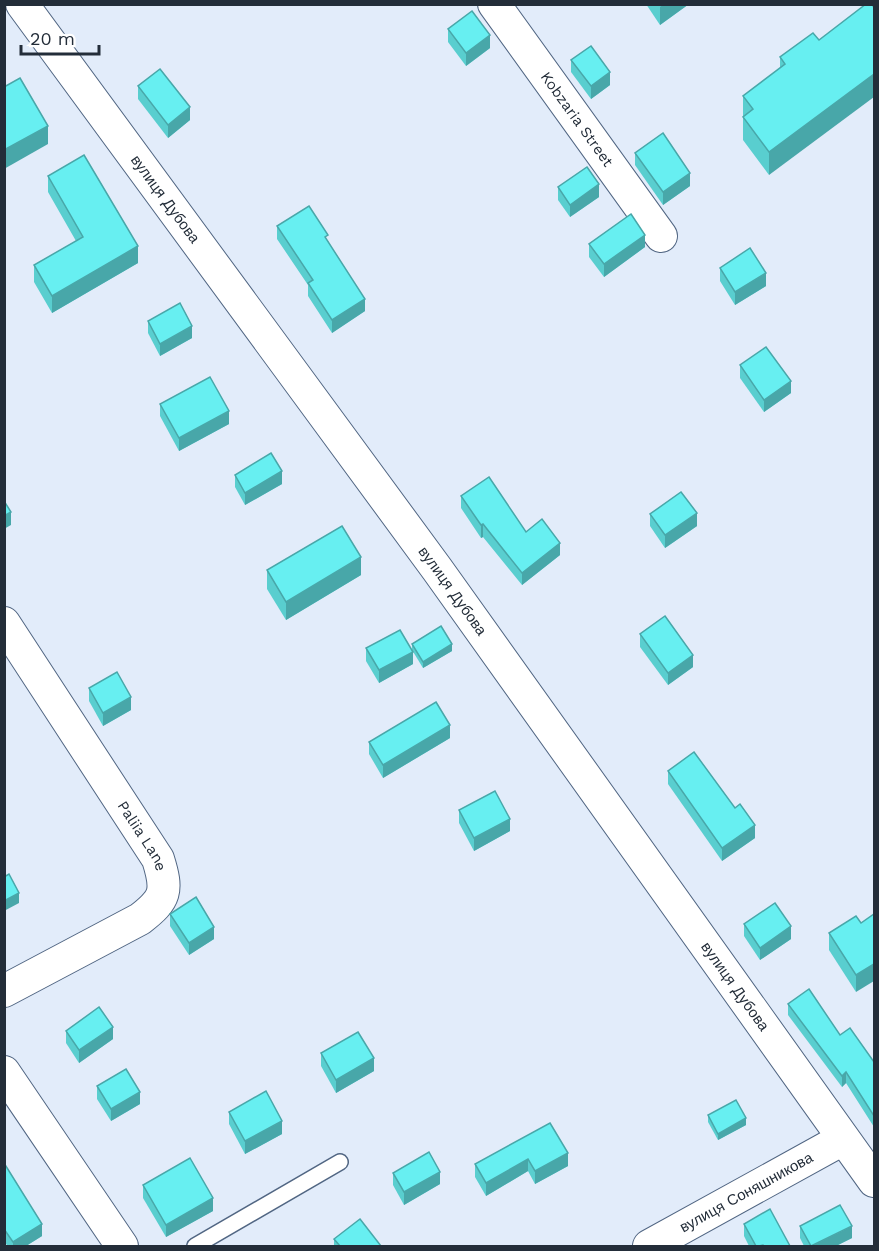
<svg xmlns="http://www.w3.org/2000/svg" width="879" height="1251" font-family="'Work Sans',sans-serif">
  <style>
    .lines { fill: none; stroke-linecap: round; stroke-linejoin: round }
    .lane-casing { stroke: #516683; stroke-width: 18 }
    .street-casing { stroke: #516683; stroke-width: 34 }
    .lane { stroke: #fff; stroke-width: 15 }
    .street { stroke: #fff; stroke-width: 32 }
    .wall { fill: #59cecf }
    .shaded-wall { fill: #48a7a9 }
    .building { fill: #67eff1; stroke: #48a7a9; stroke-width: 1.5 }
    .labels { text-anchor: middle; stroke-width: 6; stroke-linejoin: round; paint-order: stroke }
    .street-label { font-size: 15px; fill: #232d39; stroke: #fff }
  </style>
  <rect width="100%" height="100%" fill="#e2ecfa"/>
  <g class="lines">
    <defs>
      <polyline id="lane" points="195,1246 340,1162"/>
      <g id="street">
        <path id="s1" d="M22,4l415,565 437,612"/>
        <path id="s2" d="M494,4l167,232"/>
        <path id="s3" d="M4,623l154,236c10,32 8,40 -18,60l-136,72"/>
        <polyline points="4,1072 122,1246"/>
        <path id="s4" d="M649,1246l194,-107"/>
      </g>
    </defs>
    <use href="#lane" class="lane-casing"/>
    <use href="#street" class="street-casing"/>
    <use href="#lane" class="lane"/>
    <use href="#street" class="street"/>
  </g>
  <g class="wall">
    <polygon points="646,4 689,4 660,25"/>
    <polygon points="448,29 490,48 466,66 448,42"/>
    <polygon points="813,33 769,175 743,140 743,96 780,68 780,57"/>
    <polygon points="571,60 610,85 591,99 571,72"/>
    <polygon points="138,86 190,120 168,138 138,99"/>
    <polygon points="635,153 690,186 663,205 635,165"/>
    <polygon points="48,176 138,263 52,313 34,282 34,265 76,241 48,192"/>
    <polygon points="558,187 599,197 570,217 558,200"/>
    <polygon points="277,226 328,241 365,311 332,333 308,296 308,285 277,239"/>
    <polygon points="589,244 645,247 604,277 589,257"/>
    <polygon points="720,268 766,286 735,305 720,281"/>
    <polygon points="148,321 192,338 160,356 148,333"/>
    <polygon points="740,365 791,393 764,412 740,378"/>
    <polygon points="160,404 229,424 179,451 160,416"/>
    <polygon points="235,475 282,484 245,505 235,487"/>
    <polygon points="461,496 526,532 560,555 522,585 483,537 481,538 461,508"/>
    <polygon points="650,514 697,526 665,548 650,526"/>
    <polygon points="267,570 361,575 286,620 267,589"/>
    <polygon points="640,634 693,667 668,685 640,647"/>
    <polygon points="412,644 452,651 423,668 412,650"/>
    <polygon points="366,648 413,664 379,683 366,661"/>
    <polygon points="89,688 131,710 103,726 89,701"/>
    <polygon points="450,738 383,778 369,754 369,742"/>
    <polygon points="668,771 755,838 722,861 668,784"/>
    <polygon points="459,810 510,831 474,851 459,823"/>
    <polygon points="170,914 214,939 189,955 170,926"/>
    <polygon points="856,916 856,992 829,950 829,933"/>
    <polygon points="744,924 791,939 760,960 744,936"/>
    <polygon points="788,1004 840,1035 874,1062 874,1127 846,1083 842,1087 788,1015"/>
    <polygon points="66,1031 113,1039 79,1063 66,1043"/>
    <polygon points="321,1053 374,1071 336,1093 321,1066"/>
    <polygon points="97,1086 140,1104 111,1121 97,1099"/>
    <polygon points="229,1112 282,1134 245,1154 229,1124"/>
    <polygon points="708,1115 746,1125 718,1140 708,1122"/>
    <polygon points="550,1123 568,1166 535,1184 528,1171 486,1196 475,1177 475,1164"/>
    <polygon points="4,1163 42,1236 26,1246 8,1246 4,1242"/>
    <polygon points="393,1173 440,1184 404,1205 393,1185"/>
    <polygon points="143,1185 213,1211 166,1237 143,1198"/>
    <polygon points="744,1224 790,1246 749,1246 744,1236"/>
    <polygon points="800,1226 852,1238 836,1246 804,1246 800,1238"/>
    <polygon points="334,1239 381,1246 334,1246"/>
  </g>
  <g class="shaded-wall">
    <polygon points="664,4 689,4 660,25 660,7"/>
    <polygon points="490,35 490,48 466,66 466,53"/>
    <polygon points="610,72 610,85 591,99 591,86"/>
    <polygon points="874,74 874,97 769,175 769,152"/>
    <polygon points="190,107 190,120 168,138 168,125"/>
    <polygon points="48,126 48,144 4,169 4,150"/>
    <polygon points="690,173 690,186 663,205 663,192"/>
    <polygon points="599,184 599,197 570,217 570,205"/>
    <polygon points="645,235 645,247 604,277 604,264"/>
    <polygon points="138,246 138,263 52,313 52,296"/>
    <polygon points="766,273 766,286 735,305 735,292"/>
    <polygon points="365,299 365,311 332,333 332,320"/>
    <polygon points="192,326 192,338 160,356 160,344"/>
    <polygon points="791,381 791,393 764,412 764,400"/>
    <polygon points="229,411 229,424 179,451 179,438"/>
    <polygon points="282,471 282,484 245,505 245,493"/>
    <polygon points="11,512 11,525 4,529 4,516"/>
    <polygon points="697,513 697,526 665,548 665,535"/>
    <polygon points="483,524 483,537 481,538 481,525"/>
    <polygon points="560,543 560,555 522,585 522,573"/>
    <polygon points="361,557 361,575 286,620 286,602"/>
    <polygon points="452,644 452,651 423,668 423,662"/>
    <polygon points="413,652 413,664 379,683 379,670"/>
    <polygon points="693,655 693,667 668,685 668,673"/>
    <polygon points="131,697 131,710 103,726 103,713"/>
    <polygon points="450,725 450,738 383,778 383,765"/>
    <polygon points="510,819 510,831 474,851 474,838"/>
    <polygon points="755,825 755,838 722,861 722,848"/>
    <polygon points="19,893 19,903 4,911 4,901"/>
    <polygon points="791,926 791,939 760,960 760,948"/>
    <polygon points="214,927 214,939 189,955 189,943"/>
    <polygon points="874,964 874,981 856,992 856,975"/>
    <polygon points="113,1027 113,1039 79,1063 79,1050"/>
    <polygon points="374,1058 374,1071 336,1093 336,1080"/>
    <polygon points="846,1072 846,1083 842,1087 842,1076"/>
    <polygon points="140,1092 140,1104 111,1121 111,1109"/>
    <polygon points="746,1118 746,1125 718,1140 718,1134"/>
    <polygon points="282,1121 282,1134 245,1154 245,1141"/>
    <polygon points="568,1153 568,1166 535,1184 535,1171"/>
    <polygon points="528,1159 528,1171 486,1196 486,1183"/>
    <polygon points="440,1172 440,1184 404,1205 404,1192"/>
    <polygon points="213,1198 213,1211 166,1237 166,1225"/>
    <polygon points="42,1224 42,1236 26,1246 13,1246 13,1242"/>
    <polygon points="852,1226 852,1238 836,1246 812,1246"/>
  </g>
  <g class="building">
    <polygon points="866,4 872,4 874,8 874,74 769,152 743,117 753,109 743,96 785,64 780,57 813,33 819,40"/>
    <polygon points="472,11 490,35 466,53 448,29"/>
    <polygon points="591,46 610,72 591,86 571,60"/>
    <polygon points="160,69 190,107 168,125 138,86"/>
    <polygon points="20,78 48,126 4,150 4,87"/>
    <polygon points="663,133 690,173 663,192 635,153"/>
    <polygon points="84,155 138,246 52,296 34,265 83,237 48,176"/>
    <polygon points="587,167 599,184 570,205 558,187"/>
    <polygon points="309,206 328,235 325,237 365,299 332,320 308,283 313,280 277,226"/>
    <polygon points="631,214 645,235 604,264 589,244"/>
    <polygon points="750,248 766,273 735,292 720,268"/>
    <polygon points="180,303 192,326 160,344 148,321"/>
    <polygon points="766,347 791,381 764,400 740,365"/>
    <polygon points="210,377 229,411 179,438 160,404"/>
    <polygon points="271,453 282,471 245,493 235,475"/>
    <polygon points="489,477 526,532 542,519 560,543 522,573 483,524 481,525 461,496"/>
    <polygon points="681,492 697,513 665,535 650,514"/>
    <polygon points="4,501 11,512 4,516"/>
    <polygon points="342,526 361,557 286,602 267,570"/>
    <polygon points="665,616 693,655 668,673 640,634"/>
    <polygon points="441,626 452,644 423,662 412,644"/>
    <polygon points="400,630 413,652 379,670 366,648"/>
    <polygon points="117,672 131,697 103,713 89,688"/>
    <polygon points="436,702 450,725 383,765 369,742"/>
    <polygon points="694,752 735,808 740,804 755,825 722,848 668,771"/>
    <polygon points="495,791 510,819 474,838 459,810"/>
    <polygon points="9,874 19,893 4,901 4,877"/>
    <polygon points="196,897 214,927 189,943 170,914"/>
    <polygon points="775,903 791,926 760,948 744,924"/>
    <polygon points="874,914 874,964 856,975 829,933 856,916 861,923"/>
    <polygon points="809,989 840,1035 850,1028 874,1062 874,1116 846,1072 842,1076 788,1004"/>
    <polygon points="99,1007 113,1027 79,1050 66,1031"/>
    <polygon points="358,1032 374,1058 336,1080 321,1053"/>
    <polygon points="126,1069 140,1092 111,1109 97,1086"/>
    <polygon points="266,1091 282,1121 245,1141 229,1112"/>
    <polygon points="736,1100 746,1118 718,1134 708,1115"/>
    <polygon points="550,1123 568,1153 535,1171 528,1159 486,1183 475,1164"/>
    <polygon points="429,1152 440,1172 404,1192 393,1173"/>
    <polygon points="190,1158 213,1198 166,1225 143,1185"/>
    <polygon points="4,1163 42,1224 13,1242 4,1229"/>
    <polygon points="840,1205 852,1226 811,1246 800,1226"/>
    <polygon points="770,1209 790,1246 764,1246 763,1245 759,1246 756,1246 744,1224"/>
    <polygon points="360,1219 381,1246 340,1246 334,1239"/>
  </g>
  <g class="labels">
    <g class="street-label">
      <text dy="5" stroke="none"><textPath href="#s2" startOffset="142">Kobzaria Street</textPath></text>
      <text dy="5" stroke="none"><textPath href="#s1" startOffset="242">вулиця Дубова</textPath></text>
      <text dy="5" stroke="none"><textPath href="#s1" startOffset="728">вулиця Дубова</textPath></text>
      <text dy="5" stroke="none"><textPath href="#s3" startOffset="254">Paliia Lane</textPath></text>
      <text dy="5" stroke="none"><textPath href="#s1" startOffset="1214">вулиця Дубова</textPath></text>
      <text dy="5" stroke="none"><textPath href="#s4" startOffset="111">вулиця Соняшникова</textPath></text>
    </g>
  </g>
  <rect width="879" height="1251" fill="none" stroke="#232d39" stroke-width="12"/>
  <path d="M21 45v9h78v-9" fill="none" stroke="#232d39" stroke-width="3"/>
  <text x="30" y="45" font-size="18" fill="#232d39" stroke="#ffffff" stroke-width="4.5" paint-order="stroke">20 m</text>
</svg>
